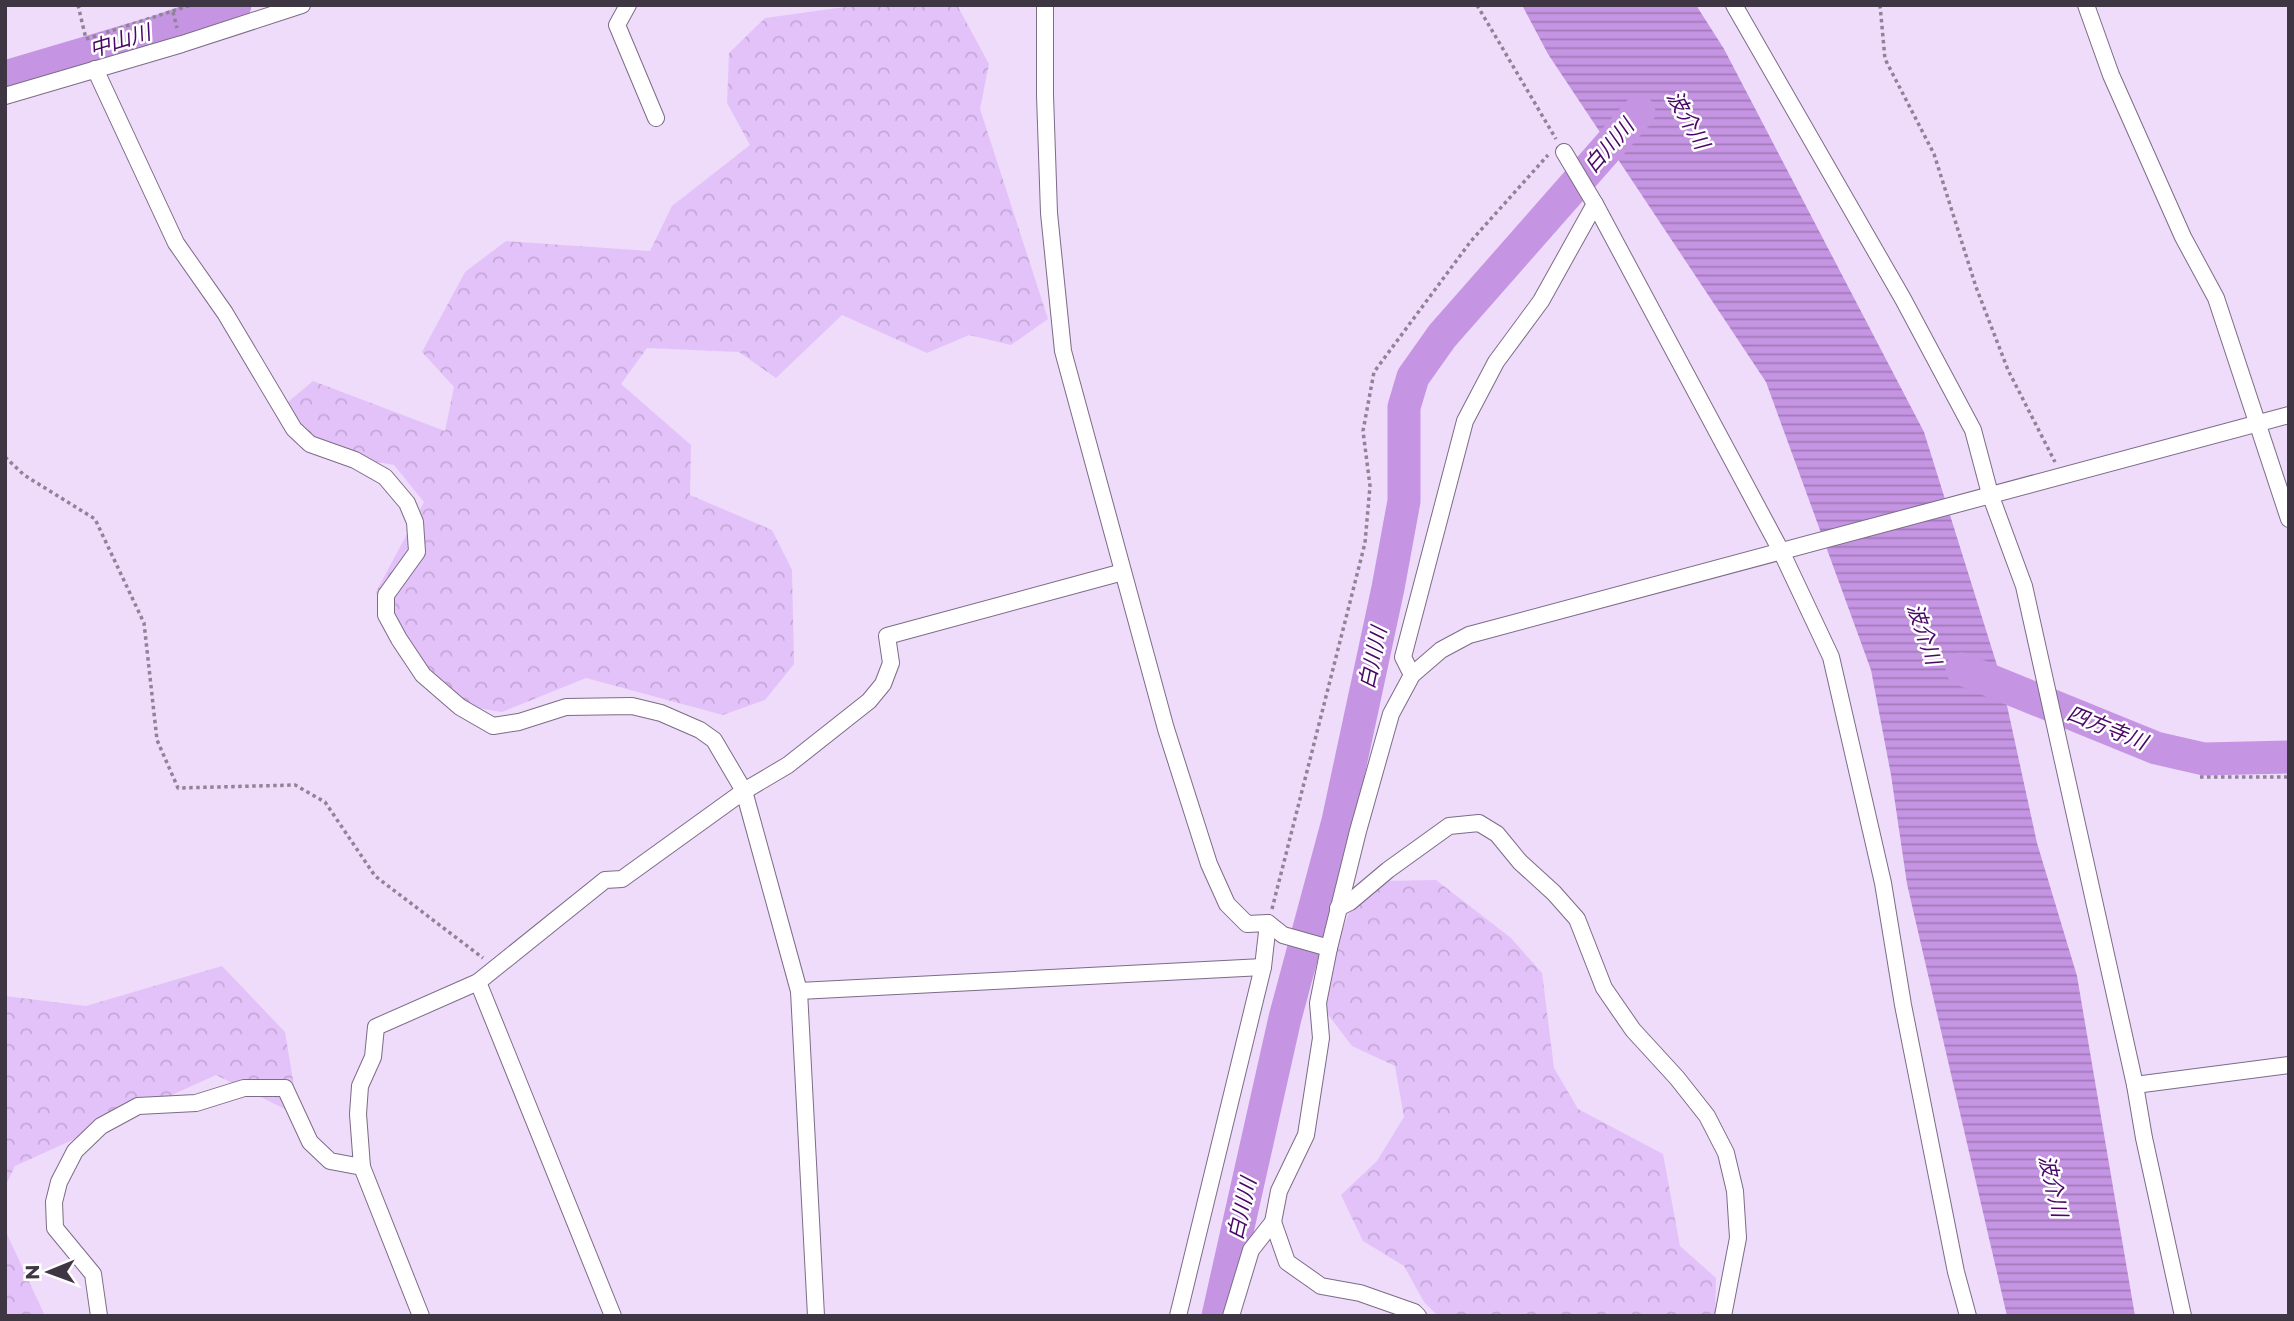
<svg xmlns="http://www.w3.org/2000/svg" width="2294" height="1321" font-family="Montserrat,'Noto Sans JP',sans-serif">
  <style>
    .forest { fill: url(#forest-crowns) }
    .water { fill: url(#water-rules) }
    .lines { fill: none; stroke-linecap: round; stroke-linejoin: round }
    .river { stroke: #c595e3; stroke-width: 33 }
    .minor-casing { stroke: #7c6c87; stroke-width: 18 }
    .path { stroke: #908398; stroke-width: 3.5; stroke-dasharray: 3.5 3.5; stroke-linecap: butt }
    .minor { stroke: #fff; stroke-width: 16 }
    .labels { text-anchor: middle; stroke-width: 5; stroke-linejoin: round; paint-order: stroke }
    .water-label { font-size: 21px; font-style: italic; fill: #4a0767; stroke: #fff }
  </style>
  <defs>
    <pattern id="forest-crowns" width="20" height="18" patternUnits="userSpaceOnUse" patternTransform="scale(1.75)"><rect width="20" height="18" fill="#e3c2f9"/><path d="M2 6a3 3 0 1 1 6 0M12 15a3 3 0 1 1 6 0" fill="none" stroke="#c4a7d7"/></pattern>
    <pattern id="water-rules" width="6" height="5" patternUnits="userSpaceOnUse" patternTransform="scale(1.75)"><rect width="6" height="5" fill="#c595e3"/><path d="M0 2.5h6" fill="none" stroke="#a17aba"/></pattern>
  </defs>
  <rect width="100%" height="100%" fill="#eedcfa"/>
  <g class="forest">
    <polygon points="859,5 957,5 989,64 980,109 1048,319 1011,345 969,335 927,353 842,315 776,378 739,352 647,348 621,384 691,445 690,495 772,530 792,570 794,664 765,700 723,715 586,678 502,712 460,705 392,639 376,592 424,502 394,465 304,449 276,412 313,381 445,431 454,387 422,352 465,272 506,241 650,251 672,206 750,145 727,103 729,53 765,18"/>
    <polygon points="1436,880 1511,938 1542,973 1554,1068 1578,1109 1663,1154 1680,1246 1716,1278 1715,1316 1438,1316 1424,1302 1404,1266 1363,1241 1341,1195 1377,1161 1404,1117 1395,1066 1352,1046 1323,1008 1333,953 1349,913 1385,881"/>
    <polygon points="222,966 285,1032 299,1116 216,1075 15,1166 5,1187 5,996 86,1006"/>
    <polygon points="5,1230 45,1316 5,1316"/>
  </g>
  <polygon class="water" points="1522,5 1696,5 1724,49 1924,432 2001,678 2037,843 2077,976 2135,1316 2007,1316 1907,884 1891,775 1871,670 1766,382 1548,54"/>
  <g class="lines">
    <g class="river">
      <polyline points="5,77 157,32 235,5"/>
      <polyline points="1962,669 2156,748 2204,759 2289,757"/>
      <polyline points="1218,1316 1285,1018 1338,821 1388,588 1404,501 1404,407 1413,377 1442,336 1639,112"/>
    </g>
    <defs>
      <g id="minor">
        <polyline points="628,5 617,25 656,118"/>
        <polyline points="1045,5 1045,95 1049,213 1063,351 1166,729 1209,864 1227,904 1247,924 1268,923 1283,935 1329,948"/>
        <polyline points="1734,5 1903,299 1973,430 1990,494 2024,586 2135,1085 2144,1138 2183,1316"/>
        <polyline points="2086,5 2111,75 2183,237 2216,298 2289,519"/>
        <polyline points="95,69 176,243 225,313 294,429 310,444 355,460 385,477 407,503 415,522 417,552 386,595 386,615 399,639 423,675 460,707 493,726 519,722 566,707 632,706 661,713 700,730 714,740 744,791 799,991 816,1316"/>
        <polyline points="5,96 182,44 302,5"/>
        <polyline points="1564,152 1595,204 1781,551 1831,657 1883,883 1903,1005 1956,1272 1968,1316"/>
        <polyline points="1412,675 1403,657 1465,421 1496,362 1541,301 1595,204"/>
        <polyline points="1338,908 1350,902 1388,870 1449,826 1479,823 1497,834 1520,862 1554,893 1577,919 1604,988 1633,1030 1677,1078 1707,1116 1726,1153 1735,1191 1738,1238 1723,1316"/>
        <polyline points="478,982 613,1316"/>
        <polyline points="799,991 1263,967"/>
        <polyline points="2135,1085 2289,1065"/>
        <polyline points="362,1167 421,1316"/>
        <polyline points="1273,1222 1287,1262 1321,1286 1360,1293 1414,1312 1418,1316"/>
        <polyline points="99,1316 93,1274 55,1228 54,1202 59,1182 75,1151 101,1126 138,1106 196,1103 244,1088 285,1088 310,1142 330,1161 362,1167 358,1114 360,1086 373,1057 376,1027 478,982 605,880 622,879 744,791 788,765 869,701 883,684 891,663 887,636 1123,572"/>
        <polyline points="1178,1316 1263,967 1268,923"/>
        <polyline points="1231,1316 1251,1250 1273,1222 1279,1191 1306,1135 1321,1038 1318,1003 1329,948 1358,831 1391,714 1412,675 1441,650 1469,635 2289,415"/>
      </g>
    </defs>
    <use href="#minor" class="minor-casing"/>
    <g class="path">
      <polyline points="78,5 86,39 191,5"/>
      <polyline points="1477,5 1556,139"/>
      <polyline points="1880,5 1885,59 1934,154 1976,287 2008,370 2055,462"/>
      <polyline points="173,12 177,28"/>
      <polyline points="5,457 24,475 95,519 144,623 157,740 178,788 295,785 325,802 375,876 483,958"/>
      <polyline points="2200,777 2289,777"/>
      <polyline points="1272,909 1365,543 1370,486 1363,431 1374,372 1471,241 1548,155"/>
    </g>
    <use href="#minor" class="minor"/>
  </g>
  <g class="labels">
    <g class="water-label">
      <text transform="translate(120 41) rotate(-17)" y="7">中山川</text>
      <text transform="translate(1688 120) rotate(61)" y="7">波介川</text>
      <text transform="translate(1609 146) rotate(-49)" y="7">白川川</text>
      <text transform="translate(1924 634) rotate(71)" y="7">波介川</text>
      <text transform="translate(1373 658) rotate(-78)" y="7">白川川</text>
      <text transform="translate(2107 728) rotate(22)" y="7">四方寺川</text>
      <text transform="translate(2053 1186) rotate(77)" y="7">波介川</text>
      <text transform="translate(1242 1209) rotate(-77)" y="7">白川川</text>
    </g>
  </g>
  <rect width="2294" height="1321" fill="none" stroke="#3e3643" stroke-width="14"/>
  <g transform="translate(49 1272) rotate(269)" stroke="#ffffff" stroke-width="5" paint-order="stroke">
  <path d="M0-5L12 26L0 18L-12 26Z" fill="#3e3643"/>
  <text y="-10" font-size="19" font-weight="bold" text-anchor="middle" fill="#3e3643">N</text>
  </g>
</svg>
